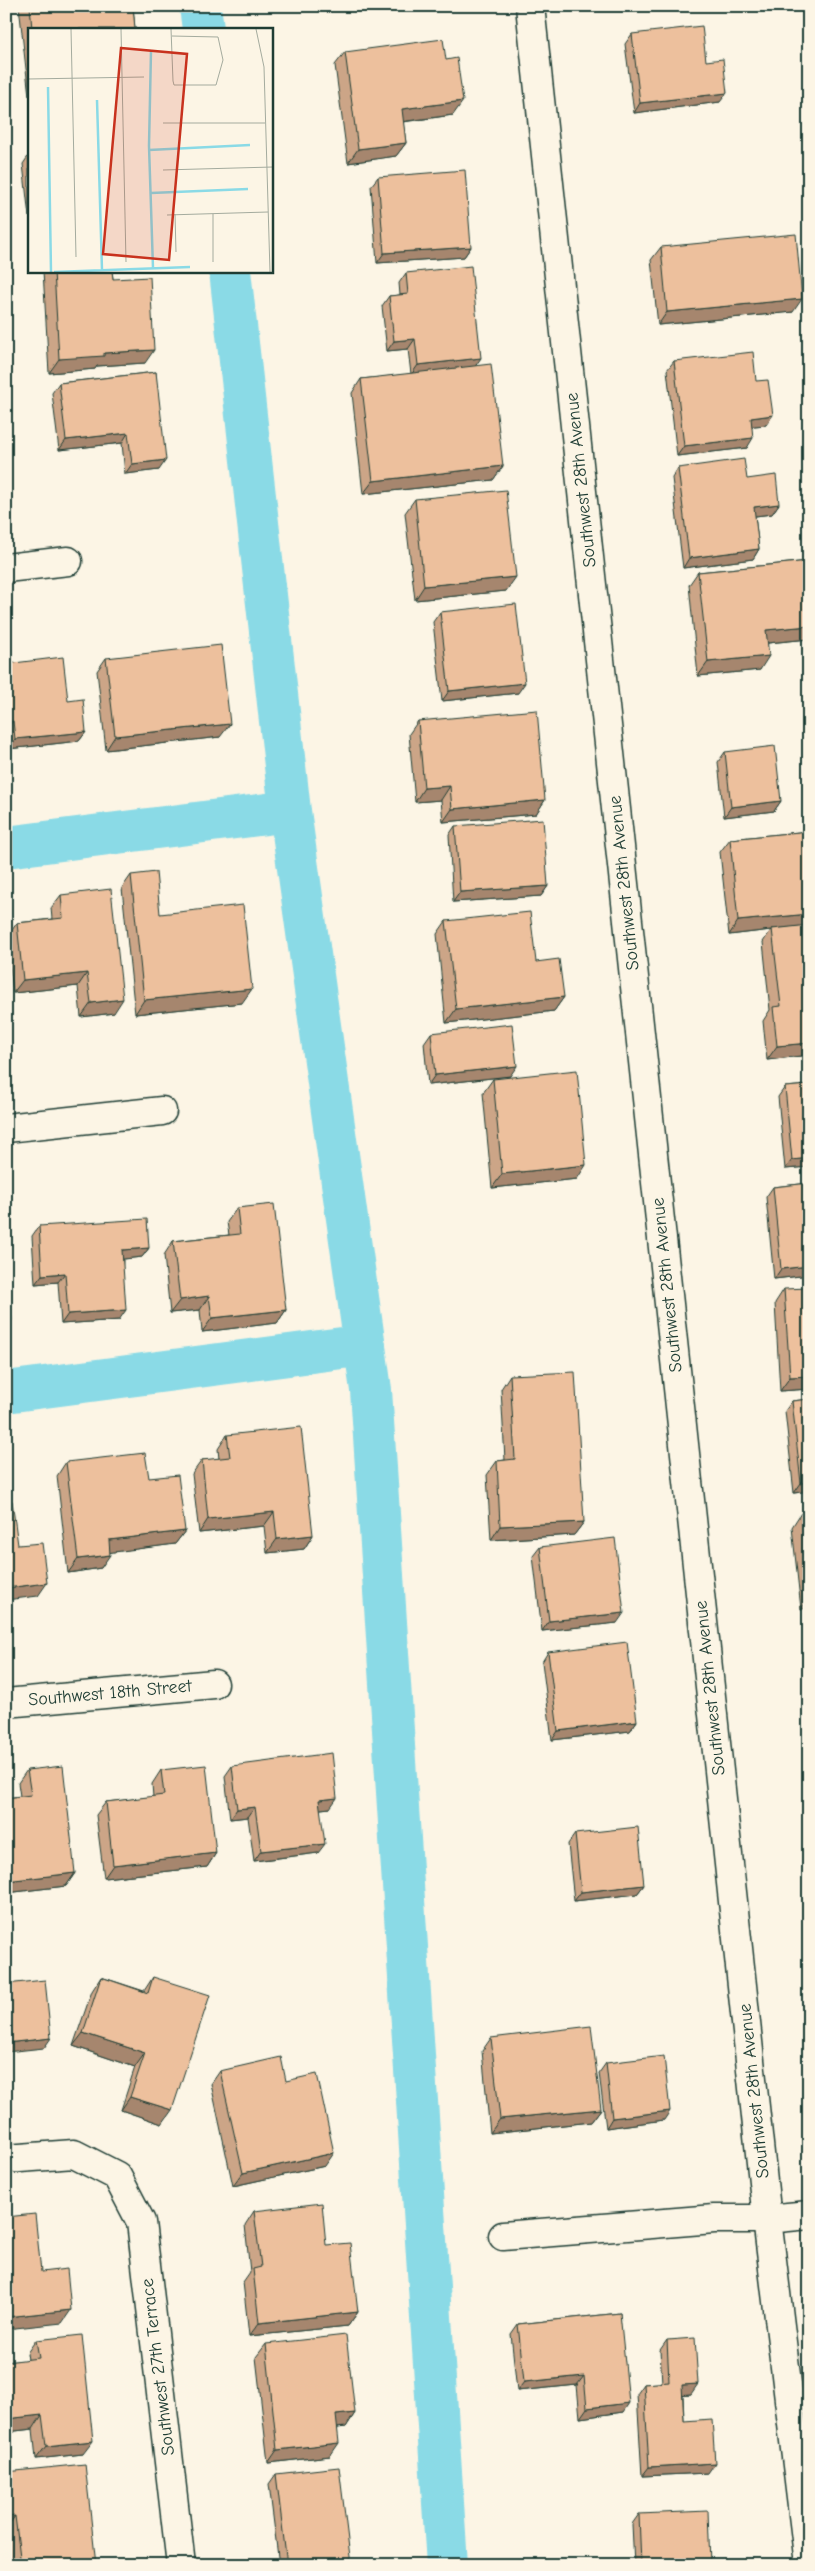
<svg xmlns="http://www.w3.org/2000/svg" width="815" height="2571" font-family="'Comic Neue',sans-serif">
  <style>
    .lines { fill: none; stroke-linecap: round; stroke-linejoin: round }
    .canal { stroke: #8adae6; stroke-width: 42 }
    .minor-casing { stroke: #1f3d34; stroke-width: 31 }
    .minor { stroke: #fcf5e5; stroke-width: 28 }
    .wall { fill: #cca587; stroke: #1f3d34 }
    .shaded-wall { fill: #a6866e; stroke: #1f3d34 }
    .building { fill: #edc09d; stroke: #1f3d34 }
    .labels { text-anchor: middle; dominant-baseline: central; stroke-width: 4; stroke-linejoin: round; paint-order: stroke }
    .street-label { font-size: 18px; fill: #1f3d34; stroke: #fcf5e5 }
    .inset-river { fill: none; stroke: #8adae6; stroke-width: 2.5 }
    .inset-road { fill: none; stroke: #a4ab9e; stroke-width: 1 }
    .view { fill: #c8321e; fill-opacity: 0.15; stroke: #c8321e; stroke-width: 2.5 }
    .inset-edge { fill: none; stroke: #1f3d34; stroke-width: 2.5 }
  </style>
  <rect width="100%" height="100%" fill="#fcf5e5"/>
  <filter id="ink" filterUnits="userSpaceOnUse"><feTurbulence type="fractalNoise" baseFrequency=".02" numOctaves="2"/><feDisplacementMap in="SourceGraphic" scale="10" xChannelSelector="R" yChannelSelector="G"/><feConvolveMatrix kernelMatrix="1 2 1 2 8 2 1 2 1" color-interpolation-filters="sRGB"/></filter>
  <g filter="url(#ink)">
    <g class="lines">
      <path class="canal" d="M200 6 203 29
        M230 271 290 811 371 1390 447 2565
        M6 847 290 811
        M6 1392 365 1345"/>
      <g class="minor-casing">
        <path id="minor" d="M530 6 767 2219 809 2564
          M6 568 68 561
          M6 1128 162 1111
          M6 1703 214 1684
          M6 2159 74 2154 117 2176 141 2222 181 2565
          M503 2236 714 2219H767L809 2215"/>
      </g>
      <use href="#minor" class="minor"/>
    </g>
    <path class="wall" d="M19 6H133L135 29H29V96Z
      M632 34 720 102 634 113 625 44Z
      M345 52 453 115 403 122 406 143 396 156 348 163 335 65Z
      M29 155V217L23 164Z
      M378 177 471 247 464 257 377 263 371 186Z
      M661 247 793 312 658 325 651 260Z
      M43 271H112L113 279 145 363 97 366 95 369 49 373Z
      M406 273 475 366 503 466 493 480 363 494 352 393 361 379 411 374 408 349 387 351 382 306 389 296 400 295 399 283Z
      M674 361 756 381 766 425 752 426 747 448 677 456 667 370Z
      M156 372 159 470 125 474 122 443 59 450 52 393 59 383Z
      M678 468 747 479 779 504 772 514 755 516 759 549 753 559 683 568 672 478Z
      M415 499 506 591 415 600 405 513Z
      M809 561V639L768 643 760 670 698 676 689 585 698 572Z
      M440 612 518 693 442 701 433 622Z
      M106 658 220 737 106 750 97 671Z
      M6 664 68 701 86 732 79 741 8 749 6 731Z
      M418 721 545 800 536 814 443 822 441 800 415 802 409 734Z
      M725 752 781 801 774 811 724 817 718 762Z
      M455 826 548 886 541 896 453 902 449 835Z
      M809 831V1055L767 1060 763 1021 770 1010 763 942 771 930 729 935 720 852 730 839Z
      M131 875 160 914 242 1003 135 1014 122 888Z
      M61 895 114 1013 81 1017 78 986 13 993 7 937 17 923 52 919 51 908Z
      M446 921 536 962 564 997 554 1011 446 1023 437 934Z
      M431 1033 510 1076 428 1085 424 1043Z
      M493 1079 577 1179 492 1188 483 1093Z
      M809 1085V1167L785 1169 778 1097 785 1087Z
      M809 1183V1275L774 1279 766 1197 773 1187Z
      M237 1208 286 1310 277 1323 202 1332 200 1310 170 1313 164 1255 173 1241 229 1235 227 1222Z
      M39 1226 149 1248 142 1257 123 1259 119 1320 61 1324 58 1282 35 1284 32 1236Z
      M784 1289 809 1389 780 1391 775 1303Z
      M510 1375 584 1522 574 1535 491 1540 487 1475 497 1461 505 1460 501 1389Z
      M809 1399V1491L794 1493 785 1411 792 1401Z
      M227 1435 313 1535 304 1549 267 1553 264 1526 199 1533 192 1474 202 1460 219 1459 218 1449Z
      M66 1462 149 1478 185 1531 175 1544 110 1552 101 1568 68 1573 57 1476Z
      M809 1512V1608L801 1609 792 1527 801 1513Z
      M540 1547 617 1623 542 1631 533 1556Z
      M548 1652 637 1721 630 1731 552 1740 542 1662Z
      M232 1766 330 1808 320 1809 318 1853 254 1861 248 1817 230 1819 225 1776Z
      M27 1770 75 1873 66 1886 6 1893V1798L20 1796 18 1783Z
      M161 1770 216 1853 207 1867 104 1878 96 1815 106 1802 153 1797 152 1784Z
      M575 1834 644 1885 637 1894 574 1901 568 1844Z
      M101 1977 144 1991 153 1977 162 2124 121 2110 135 2067 73 2046 92 1991Z
      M491 2038 601 2109 591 2122 490 2133 482 2051Z
      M606 2063 664 2120 606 2128 599 2073Z
      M220 2071 286 2081 325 2166 233 2186 211 2084Z
      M254 2211 326 2245 358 2312 348 2326 249 2336 243 2282 250 2272 245 2225Z
      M620 2313 623 2412 580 2418 577 2385 517 2391 511 2334 518 2324Z
      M36 2340 83 2454 36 2459 33 2429 6 2432V2362L28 2360 27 2353Z
      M667 2340 691 2394H683L684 2421 708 2473 642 2476 637 2394 644 2384 662 2383 660 2350Z
      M266 2344 355 2413 346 2427 338 2428 330 2456 268 2463 256 2357Z
      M6 2472 96 2565H10L6 2534Z
      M276 2474 351 2565H279L269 2484Z
      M639 2514 710 2565H634L632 2524Z"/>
    <path class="shaded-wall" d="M727 93 720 102 634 113 640 103Z
      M463 101 453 115 392 123 402 109Z
      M406 143 396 156 348 163 358 149Z
      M471 247 464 257 377 263 384 253Z
      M802 299 793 312 658 325 667 312Z
      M415 339 408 349 387 351 394 341Z
      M154 350 145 363 97 366 95 369 49 373 59 359 104 353Z
      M481 358 474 368 411 375 418 365Z
      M773 415 766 425 744 427 751 418Z
      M128 433 122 443 59 450 66 440Z
      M753 438 747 448 677 456 684 446Z
      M166 460 159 470 125 474 132 464Z
      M503 466 493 480 363 494 373 481Z
      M779 504 772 514 747 517 754 507Z
      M759 549 753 559 683 568 689 558Z
      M516 577 506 591 415 600 424 586Z
      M809 626V639L757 644 766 630Z
      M769 656 760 670 698 676 708 662Z
      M525 683 518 693 442 701 449 691Z
      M13 721 6 731V722Z
      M230 724 220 737 106 750 115 736Z
      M86 732 79 741 8 749 15 739Z
      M450 786 441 800 415 802 424 788Z
      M545 800 536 814 443 822 452 809Z
      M781 801 774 811 724 817 731 807Z
      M548 886 541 896 453 902 460 892Z
      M809 914V926L772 929 771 930 729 935 738 921Z
      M87 973 78 986 13 993 23 980Z
      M252 989 242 1003 135 1014 144 1000Z
      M564 997 554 1011 446 1023 456 1009Z
      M123 999 114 1013 81 1017 91 1003Z
      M809 1043V1055L767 1060 777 1046Z
      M517 1066 510 1076 428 1085 435 1075Z
      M809 1158V1167L785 1169 792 1160Z
      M586 1165 577 1179 492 1188 502 1174Z
      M149 1248 142 1257 115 1260 122 1250Z
      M809 1266V1275L774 1279 781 1269Z
      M65 1273 58 1282 35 1284 42 1275Z
      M209 1296 200 1310 170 1313 180 1300Z
      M126 1310 119 1320 61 1324 68 1314Z
      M286 1310 277 1323 202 1332 212 1318Z
      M12 1320 6 1329V1321Z
      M809 1376V1389L780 1391 790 1377Z
      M809 1482V1491L794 1493 801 1483Z
      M274 1512 264 1526 199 1533 208 1519Z
      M584 1522 574 1535 491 1540 500 1526Z
      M185 1531 175 1544 99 1554 109 1540Z
      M313 1535 304 1549 267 1553 277 1539Z
      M110 1555 101 1568 68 1573 78 1559Z
      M47 1583 38 1596 6 1600V1588Z
      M809 1598V1608L801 1609Z
      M624 1613 617 1623 542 1631 549 1621Z
      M637 1721 630 1731 552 1740 558 1731Z
      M337 1798 330 1808 312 1810 319 1800Z
      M255 1807 248 1817 230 1819 237 1809Z
      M325 1844 318 1853 254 1861 261 1851Z
      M216 1853 207 1867 104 1878 113 1865Z
      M75 1873 66 1886 6 1893V1881Z
      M644 1885 637 1894 574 1901 581 1892Z
      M83 2033 145 2053 135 2067 73 2046Z
      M51 2038 44 2048 6 2052V2043Z
      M130 2097 172 2110 162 2124 121 2110Z
      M601 2109 591 2122 490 2133 500 2119Z
      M670 2111 664 2120 606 2128 612 2118Z
      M334 2153 325 2166 233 2186 243 2173Z
      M71 2310 62 2323 6 2329V2317Z
      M358 2312 348 2326 249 2336 259 2323Z
      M584 2376 577 2385 517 2391 524 2382Z
      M698 2384 691 2394 675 2395 682 2385Z
      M629 2403 623 2412 580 2418 587 2408Z
      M355 2413 346 2427 327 2429 336 2415Z
      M42 2415 33 2429 6 2432V2419Z
      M93 2441 83 2454 36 2459 46 2446Z
      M339 2443 330 2456 268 2463 277 2450Z
      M715 2463 708 2473 642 2476 649 2467Z
      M15 2516 6 2529V2517Z"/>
    <path class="building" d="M30 6H133L135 29H32Z
      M702 26 706 61 723 59 727 93 640 103 632 34Z
      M443 39 446 60 457 58 463 101 402 109 406 143 358 149 345 52Z
      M465 170 471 247 384 253 378 177Z
      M796 234 802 299 667 312 661 247Z
      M471 266 481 358 418 365 415 339 394 341 389 296 408 294 406 273Z
      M54 271H112L113 279 150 277 154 350 104 353V356L59 359Z
      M753 352 756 381 768 380 773 415 751 418 753 438 684 446 674 361Z
      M491 364 503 466 373 481 361 379Z
      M156 372 166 460 132 464 128 433 66 440 59 383Z
      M744 459 747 479 776 475 779 504 754 507 759 549 689 558 678 468Z
      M506 490 516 577 424 586 415 499Z
      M809 561V626L766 630 769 656 708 662 698 572Z
      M516 604 525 683 449 691 440 612Z
      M221 645 230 724 115 736 106 658Z
      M63 657 68 701 83 699 86 732 15 739 13 721 6 722V664Z
      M537 710 545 800 452 809 450 786 424 788 418 721Z
      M775 746 781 801 731 807 725 752Z
      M543 819 548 886 460 892 455 826Z
      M809 831V914L738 921 730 839Z
      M156 872 160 914 243 905 252 989 144 1000 131 875Z
      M111 889 123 999 91 1003 87 973 23 980 17 923 63 918 61 895Z
      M530 912 536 962 559 959 564 997 456 1009 446 921Z
      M809 925V1043L777 1046 773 1007 781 1006 772 929Z
      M512 1024 517 1066 435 1075 431 1033Z
      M577 1070 586 1165 502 1174 493 1079Z
      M809 1085V1158L792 1160 785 1087Z
      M809 1183V1266L781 1269 773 1187Z
      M274 1204 286 1310 212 1318 209 1296 180 1300 173 1241 240 1234 237 1208Z
      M147 1219 149 1248 122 1250 126 1310 68 1314 65 1273 42 1275 39 1226Z
      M6 1269 12 1320 6 1321Z
      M809 1288V1376L790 1377 784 1289Z
      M575 1372 584 1522 500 1526 497 1461 515 1459 510 1375Z
      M809 1399V1482L801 1483 792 1401Z
      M301 1427 313 1535 277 1539 274 1512 208 1519 202 1460 230 1457 227 1435Z
      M145 1453 149 1478 178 1475 185 1531 109 1540 110 1555 78 1559 66 1462Z
      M6 1501H12L18 1545 42 1543 47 1583 6 1588Z
      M809 1512V1580L801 1513Z
      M615 1538 624 1613 549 1621 540 1547Z
      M627 1642 637 1721 558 1731 548 1652Z
      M332 1753 337 1798 319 1800 325 1844 261 1851 255 1807 237 1809 232 1766Z
      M206 1765 216 1853 113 1865 106 1802 164 1795 161 1770Z
      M63 1766 75 1873 6 1881V1798L31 1795 27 1770Z
      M638 1827 644 1885 581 1892 575 1834Z
      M101 1977 148 1993 153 1977 210 1995 172 2110 130 2097 145 2053 83 2033Z
      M45 1980 51 2038 6 2043V1984Z
      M591 2026 601 2109 500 2119 491 2038Z
      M664 2056 670 2111 612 2118 606 2063Z
      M281 2057 286 2081 317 2074 334 2153 243 2173 220 2071Z
      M322 2203 326 2245 350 2243 358 2312 259 2323 253 2269 261 2267 254 2211Z
      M35 2214 41 2272 67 2269 71 2310 6 2317V2217Z
      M620 2313 629 2403 587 2408 584 2376 524 2382 518 2324Z
      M82 2335 93 2441 46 2446 42 2415 6 2419V2362L39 2358 36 2340Z
      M346 2335 355 2413 336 2415 339 2443 277 2450 266 2344Z
      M695 2338 698 2384 682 2385 684 2421 712 2419 715 2463 649 2467 644 2384 669 2382 667 2340Z
      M85 2464 96 2565H21L15 2516 6 2517V2472Z
      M339 2467 351 2565H287L276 2474Z
      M708 2511 710 2565H641L639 2514Z"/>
  </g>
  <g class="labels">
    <g class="street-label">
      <text transform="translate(581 480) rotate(-96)">Southwest 28th Avenue</text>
      <text transform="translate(624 883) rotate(-96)">Southwest 28th Avenue</text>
      <text transform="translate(667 1285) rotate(-96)">Southwest 28th Avenue</text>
      <text transform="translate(710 1688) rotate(-96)">Southwest 28th Avenue</text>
      <text transform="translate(110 1693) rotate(-5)">Southwest 18th Street</text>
      <text transform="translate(754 2091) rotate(-96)">Southwest 28th Avenue</text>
      <text transform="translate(158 2367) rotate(-97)">Southwest 27th Terrace</text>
    </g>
  </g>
  <g transform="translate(28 28)">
    <rect width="245" height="245" fill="#fcf5e5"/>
    <path class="inset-river" d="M123 23 121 118 125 240M20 59 23 244M69 72 74 242M121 122 222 117M123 165 220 161M26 244 162 239"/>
    <path class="inset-road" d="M43 1 48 229M93 1 98 234M143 1 145 53 146 57H188L195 32 190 9 144 8M228 1 236 39 242 244M0 51 116 49M135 95H237M135 142 245 139M147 186 148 224M185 186V234M139 187 240 184"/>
    <path class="view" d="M93 20 159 26 141 232 75 226Z"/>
    <rect width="245" height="245" class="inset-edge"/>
  </g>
  <rect width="815" height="2571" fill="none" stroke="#fcf5e5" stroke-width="25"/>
  <rect x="12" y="12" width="790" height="2546" fill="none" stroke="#1f3d34" stroke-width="2" filter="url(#ink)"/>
</svg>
